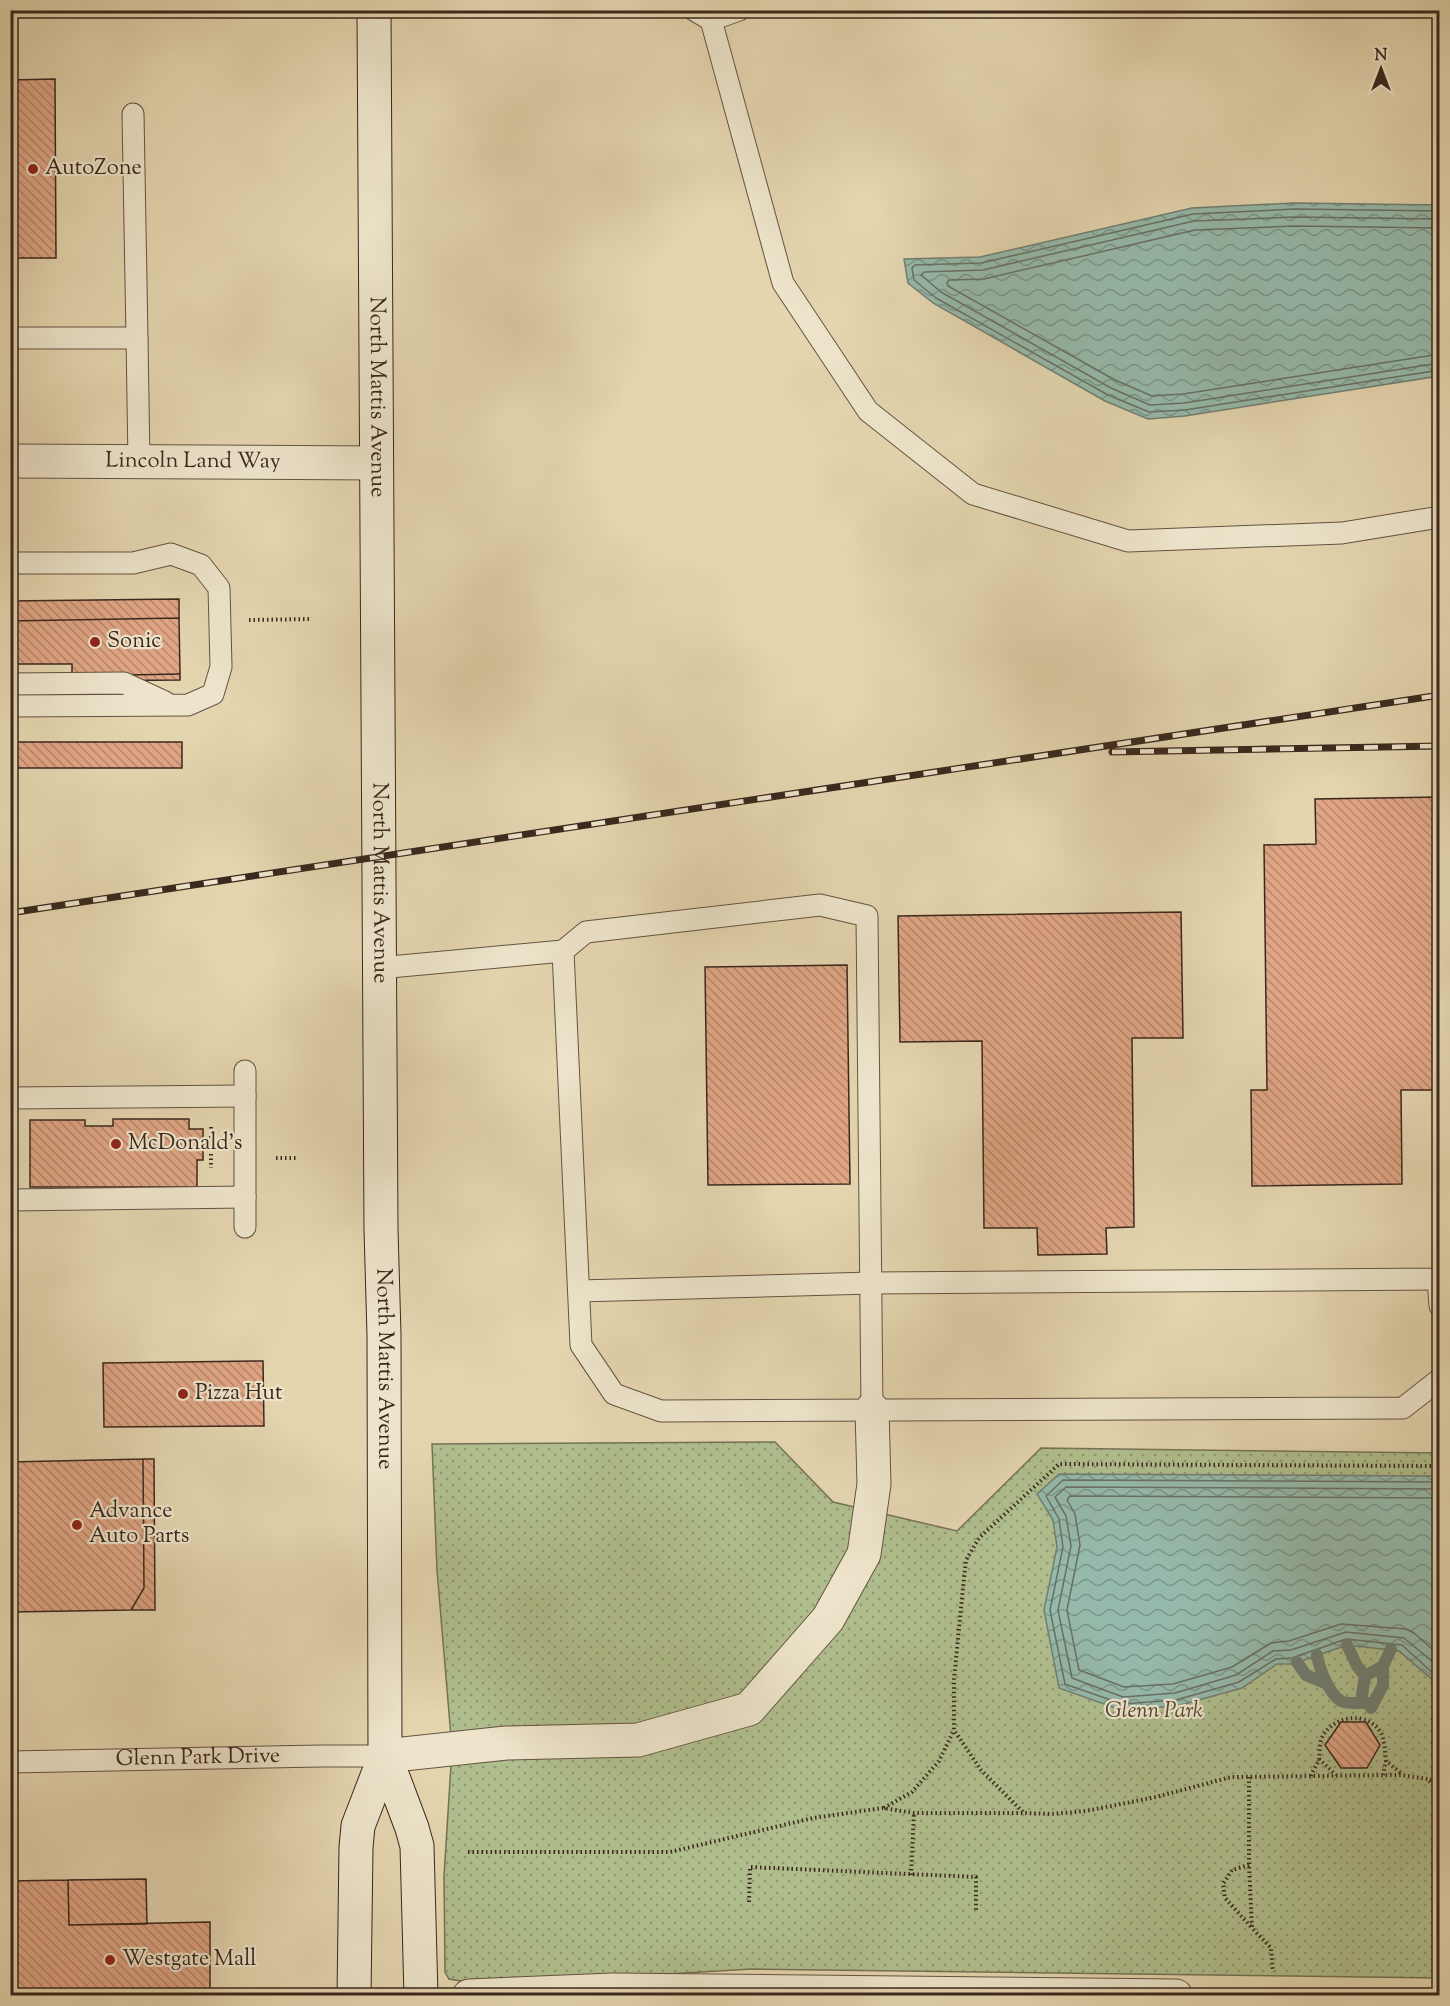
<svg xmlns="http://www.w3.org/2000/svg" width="1450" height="2006" font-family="'Sorts Mill Goudy',serif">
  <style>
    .park { fill: url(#park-dots); stroke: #757355; stroke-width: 1.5 }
    .water { fill: url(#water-waves); stroke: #717f72; stroke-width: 1.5 }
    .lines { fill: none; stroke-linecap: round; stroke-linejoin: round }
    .shore { stroke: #687064; stroke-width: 1.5 }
    .stream { stroke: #717f72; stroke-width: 12 }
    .building { fill: url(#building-back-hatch); stroke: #3a281d; stroke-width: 1.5 }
    .service-casing { stroke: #645342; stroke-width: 23 }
    .minor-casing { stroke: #645342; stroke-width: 35 }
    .secondary-casing { stroke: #3a281d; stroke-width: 35 }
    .path { stroke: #3a281d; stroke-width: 4; stroke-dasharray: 1.5 3; stroke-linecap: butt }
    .service { stroke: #ede4cb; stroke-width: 21 }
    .minor { stroke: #ede4cb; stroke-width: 33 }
    .secondary { stroke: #ede4cb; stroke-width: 33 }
    .rail-casing { stroke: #3a281d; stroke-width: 7 }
    .rail { stroke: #ede4cb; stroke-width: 4.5; stroke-dasharray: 14; stroke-linecap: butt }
    .poi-dot { fill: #8f2418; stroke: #ede4cb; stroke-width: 2 }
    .labels { text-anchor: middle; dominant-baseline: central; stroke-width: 4.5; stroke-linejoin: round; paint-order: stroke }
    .poi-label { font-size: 22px; fill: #3a281d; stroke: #ede4cb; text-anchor: start }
    .street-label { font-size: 22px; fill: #3a281d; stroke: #ede4cb }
    .park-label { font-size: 22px; font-style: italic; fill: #524633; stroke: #ede4cb }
  </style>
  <defs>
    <pattern id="park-dots" width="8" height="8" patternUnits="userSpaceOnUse" patternTransform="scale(1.5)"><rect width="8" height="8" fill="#b0be8d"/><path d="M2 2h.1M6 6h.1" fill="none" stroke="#909a73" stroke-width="1.8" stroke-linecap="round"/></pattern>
    <pattern id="water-waves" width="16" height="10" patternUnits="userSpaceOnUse" patternTransform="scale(1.5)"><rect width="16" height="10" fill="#95b9aa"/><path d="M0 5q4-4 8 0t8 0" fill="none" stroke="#7b968a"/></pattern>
    <pattern id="building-back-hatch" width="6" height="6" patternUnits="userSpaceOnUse" patternTransform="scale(1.5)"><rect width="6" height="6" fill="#e0a585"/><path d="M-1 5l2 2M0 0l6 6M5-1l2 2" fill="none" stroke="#b7866c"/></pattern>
  </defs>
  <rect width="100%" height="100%" fill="#e4d5af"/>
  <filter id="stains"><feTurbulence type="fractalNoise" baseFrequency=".00333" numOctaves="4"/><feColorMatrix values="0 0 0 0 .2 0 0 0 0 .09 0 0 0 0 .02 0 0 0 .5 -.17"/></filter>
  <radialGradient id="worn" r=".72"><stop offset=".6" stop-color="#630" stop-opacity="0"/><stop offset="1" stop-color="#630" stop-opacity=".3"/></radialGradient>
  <path class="park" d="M775 1442 833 1502 957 1531 1041 1448 1439 1453V1978L752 1969 485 1985 449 1979 445 1972 444 1876 452 1749 437 1570 432 1444Z"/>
  <path class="water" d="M1294 203 1439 205V376L1185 416 1148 419 1105 401 933 303 908 283 904 259 980 257 1192 208Z
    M1059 1474 1439 1476V1682L1433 1680 1399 1651 1347 1645 1293 1664H1277L1242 1688 1177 1706 1121 1710 1059 1688 1044 1610 1057 1547 1053 1520 1037 1494Z"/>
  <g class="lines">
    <path class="shore" d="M1440 211 1295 209 1193 214 981 263 915 265 912 268 914 280 936 298 1108 395 1149 412 1185 410 1440 370
      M1440 219 1295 217 1194 221 983 270 924 272 921 275 941 292 1111 388 1150 405 1184 403 1440 363
      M1440 228 1295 226 1195 230 984 279 949 280 947 283 948 286 1115 380 1152 396 1183 394 1440 354
      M1440 1482 1063 1480 1046 1496 1059 1519 1063 1547 1050 1610 1065 1684 1122 1704 1176 1700 1239 1682 1276 1659 1292 1658 1346 1639 1402 1645 1435 1675 1440 1676
      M1440 1489 1066 1487 1055 1497 1066 1516 1071 1546 1058 1610 1072 1678 1123 1697 1175 1693 1236 1675 1273 1651 1291 1650 1346 1632 1404 1638 1440 1668
      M1440 1498 1070 1496 1067 1500 1075 1514 1080 1545 1067 1610 1079 1670 1124 1687 1173 1684 1232 1667 1271 1643 1289 1641 1341 1624 1406 1629 1414 1633 1440 1656"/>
    <path class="stream" d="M1347 1645 1357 1666 1365 1676
      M1317 1655C1319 1668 1329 1694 1341 1701 1349 1705 1361 1702 1370 1703L1373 1705
      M1297 1662 1306 1675 1327 1684
      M1361 1702 1365 1676 1383 1666 1391 1649
      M1371 1708 1383 1685V1666"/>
  </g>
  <path class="building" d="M55 79 56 258H10V80Z
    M179 599V618L10 621V601Z
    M179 618 180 674 72 676V664H10V621Z
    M180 674V680L72 681V676Z
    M10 742H182V768H10Z
    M1440 797V1090H1401L1402 1184 1252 1186 1251 1090H1267L1264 845 1316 844 1315 799Z
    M1181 912 1183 1038H1132L1134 1227 1106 1228 1107 1254 1038 1255 1037 1228H984L982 1041 900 1042 898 916Z
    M847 965 850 1184 708 1185 705 967Z
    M113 1119H189V1129H203V1160H197V1187H30V1120H85V1126H113Z
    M263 1361 264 1426 104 1427 103 1363Z
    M143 1459 144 1588 131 1610 10 1612V1462Z
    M143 1459H154L155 1610H131L144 1588Z
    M1341 1722H1366L1380 1745 1367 1768H1341L1325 1745Z
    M146 1879 147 1924 69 1925 68 1880Z
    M68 1880 69 1925 210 1922V1996H10V1881Z"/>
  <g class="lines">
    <g class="service-casing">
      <g id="service">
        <path d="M694 10 711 20 783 283 868 411 973 494 1128 541 1342 533 1440 517"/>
        <path d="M711 20 739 10"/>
        <path d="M10 338H137L133 114"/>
        <path d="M137 338 139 462"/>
        <path d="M10 563H133L171 554 201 565 219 588 221 667 213 694 188 705 10 706"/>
        <path d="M10 684 124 683 165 702"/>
        <path d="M379 968 563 951"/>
        <path d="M10 1098 245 1096"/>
        <path d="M10 1200 245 1197"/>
        <path d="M245 1227V1071"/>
        <path d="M1438 1279 1440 1306"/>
        <path d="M579 1291 872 1283 1438 1279 1440 1276"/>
        <path d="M872 1409 867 916 820 905 586 932 563 951 581 1345 614 1394 661 1411 1403 1408 1440 1379"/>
        <path id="s1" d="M10 1762 321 1756H385"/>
      </g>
    </g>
    <g class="minor-casing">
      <g id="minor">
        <path id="s2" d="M10 461 376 463"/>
        <path d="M385 1756 506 1743 638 1740 749 1709 828 1619 864 1554 874 1484 872 1409"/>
        <path d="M469 1996 613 1990 1176 1996"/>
      </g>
    </g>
    <g class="secondary-casing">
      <g id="secondary">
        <path id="s3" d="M374 10 381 1229 384 1335 385 1756 412 1828 417 1846 421 1996"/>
        <path d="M354 1996 356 1847 358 1826 385 1756"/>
      </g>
    </g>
    <path class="path" d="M249 620 311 619
      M211 1127V1168
      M276 1158H296
      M1440 1466 1059 1464 979 1538 966 1560 963 1588 954 1679V1730L981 1770 1024 1813 1052 1814 1086 1811 1156 1797 1231 1777 1402 1775 1440 1781
      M1319 1759 1336 1775
      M1383 1775 1386 1761
      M1311 1776C1313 1770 1317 1765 1319 1759 1320 1753 1319 1746 1321 1740 1330 1716 1367 1709 1381 1733 1385 1741 1385 1753 1386 1761L1402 1774
      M1249 1777V1865L1252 1928 1271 1948 1273 1972
      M1429 1781 1440 1790
      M884 1808 912 1792 939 1761 954 1730
      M468 1852H670L813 1818 883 1808 914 1813H1024
      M1249 1865 1232 1870 1223 1884 1225 1898 1252 1928
      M911 1875 914 1813
      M749 1902 750 1867 976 1877V1911"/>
    <use href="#service" class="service"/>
    <use href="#minor" class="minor"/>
    <use href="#secondary" class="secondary"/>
    <g class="rail-casing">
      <path id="rail" d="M1112 752 1440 746
        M10 913 1440 695"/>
    </g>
    <use href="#rail" class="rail"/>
  </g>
  <g class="poi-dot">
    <circle cx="33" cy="169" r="6"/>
    <circle cx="95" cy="642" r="6"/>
    <circle cx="116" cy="1144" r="6"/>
    <circle cx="183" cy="1394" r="6"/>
    <circle cx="77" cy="1525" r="6"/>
    <circle cx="110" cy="1960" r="6"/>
  </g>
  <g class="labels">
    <g class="poi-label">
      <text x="45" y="169">AutoZone</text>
      <text x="107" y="642">Sonic</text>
      <text x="128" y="1144">McDonald's</text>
      <text x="195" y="1394">Pizza Hut</text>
      <text x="89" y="1512">Advance<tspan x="89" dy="25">Auto Parts</tspan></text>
      <text x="122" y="1960">Westgate Mall</text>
    </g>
    <g class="street-label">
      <text stroke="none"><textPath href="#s3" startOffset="387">North Mattis Avenue</textPath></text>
      <text stroke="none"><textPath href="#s2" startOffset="183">Lincoln Land Way</textPath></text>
      <text stroke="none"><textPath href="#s3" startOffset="873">North Mattis Avenue</textPath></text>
      <text stroke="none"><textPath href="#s3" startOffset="1359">North Mattis Avenue</textPath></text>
      <text stroke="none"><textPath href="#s1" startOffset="188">Glenn Park Drive</textPath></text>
    </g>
    <g class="park-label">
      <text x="1154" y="1712">Glenn Park</text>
    </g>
  </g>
  <rect width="1450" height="2006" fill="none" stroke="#e4d5af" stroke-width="36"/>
  <rect x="12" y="12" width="1426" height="1982" fill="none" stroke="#3a281d" stroke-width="3"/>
  <rect x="18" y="18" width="1414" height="1970" fill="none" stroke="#3a281d" stroke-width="1.5"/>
  <g transform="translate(1381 69)" stroke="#ede4cb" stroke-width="4.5" paint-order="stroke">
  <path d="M0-4.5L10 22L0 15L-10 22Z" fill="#3a281d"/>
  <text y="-9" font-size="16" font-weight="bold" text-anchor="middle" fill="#3a281d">N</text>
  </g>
  <rect width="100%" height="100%" filter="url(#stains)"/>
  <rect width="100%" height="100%" fill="url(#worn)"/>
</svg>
